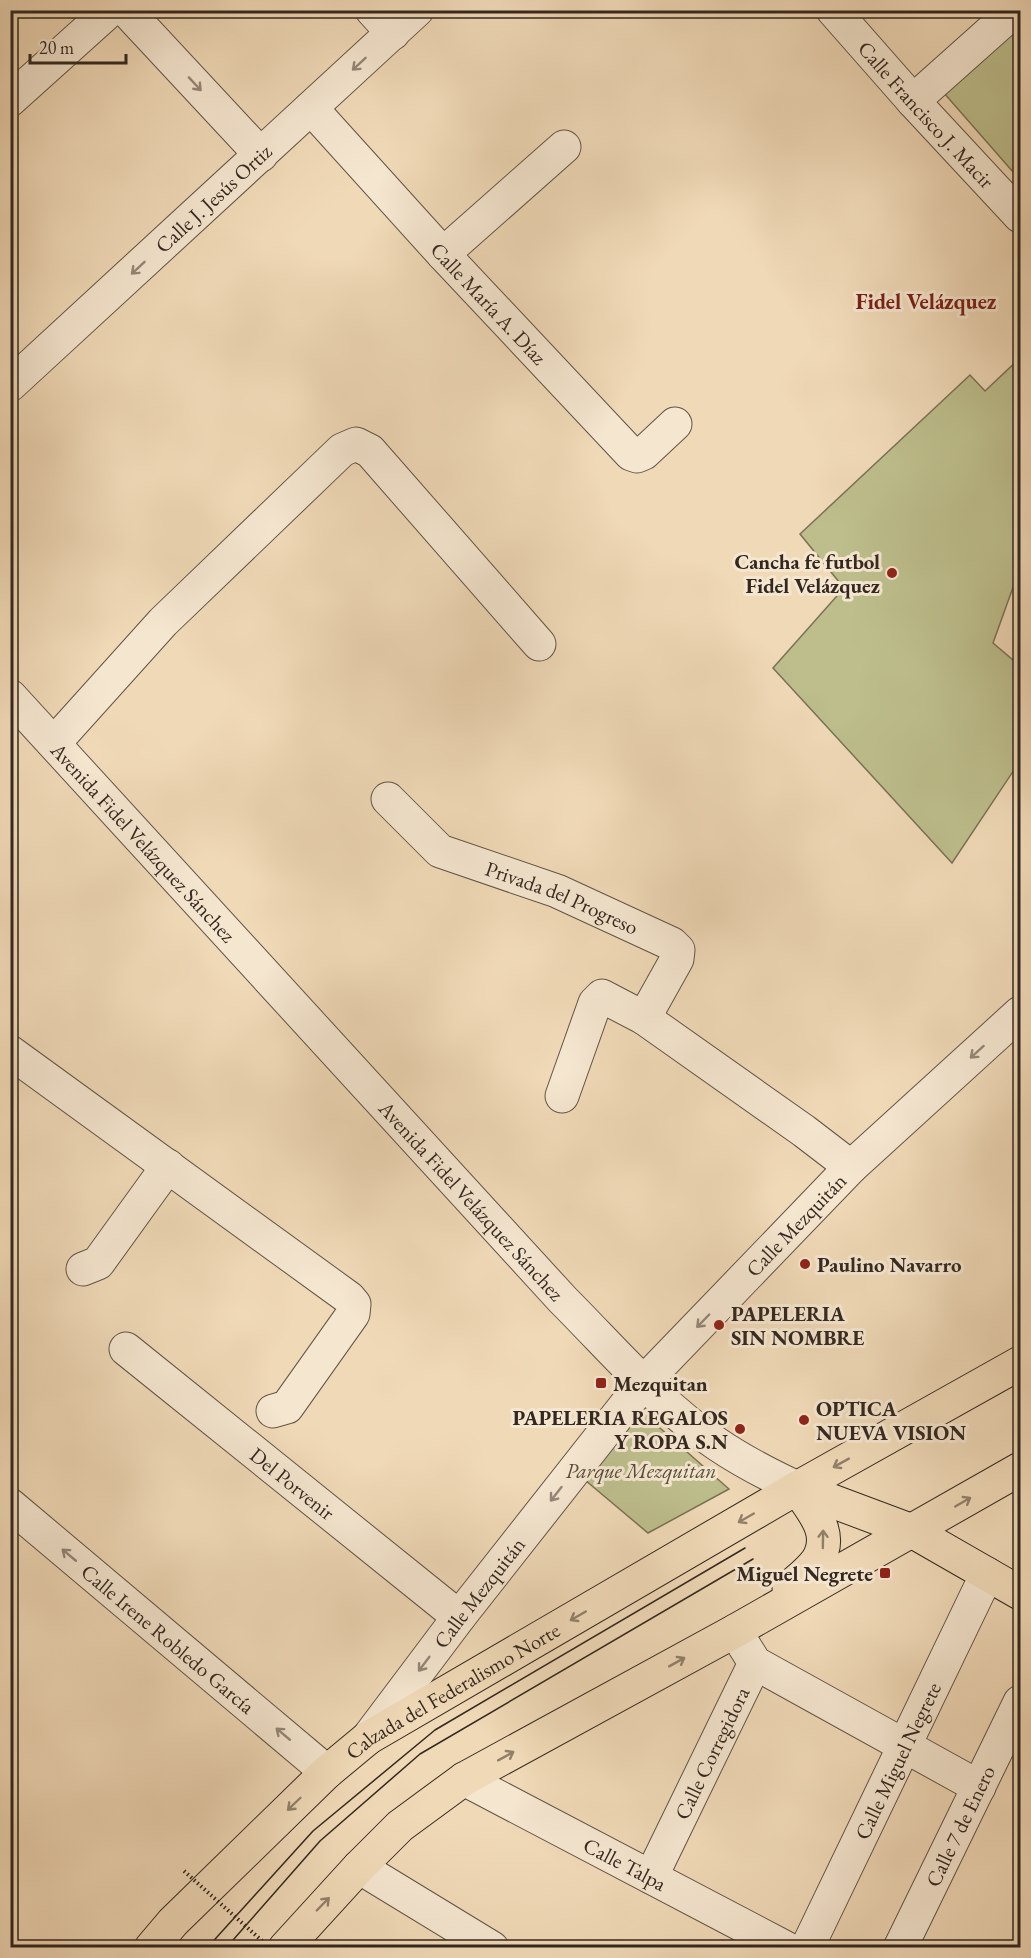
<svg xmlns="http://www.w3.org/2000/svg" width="1031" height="1958" font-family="'EB Garamond',serif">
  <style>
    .green { fill: #bdbe8c; stroke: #787356; stroke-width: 1.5 }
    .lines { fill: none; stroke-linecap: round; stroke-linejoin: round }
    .minor-casing { stroke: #625446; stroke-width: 35 }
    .major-casing { stroke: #332820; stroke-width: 35 }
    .minor { stroke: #f5e6d0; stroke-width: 33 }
    .major { stroke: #f0d9b7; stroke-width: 33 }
    .tram { stroke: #332820; stroke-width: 1.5 }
    .path-bridge { stroke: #332820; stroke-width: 4; stroke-dasharray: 1.5 3; stroke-linecap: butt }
    .oneway { stroke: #948778 }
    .oneway2 { stroke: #92806c }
    .poi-dot { fill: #8f2418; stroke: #f5e6d0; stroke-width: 2 }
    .labels { text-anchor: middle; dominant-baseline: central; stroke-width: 6; stroke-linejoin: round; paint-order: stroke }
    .street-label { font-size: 21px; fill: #332820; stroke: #f5e6d0 }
    .poi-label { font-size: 21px; font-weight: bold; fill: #332820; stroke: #f5e6d0; text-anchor: start }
    .park-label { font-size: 21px; font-style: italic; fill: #564e3b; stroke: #f5e6d0 }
    .neighbourhood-label { font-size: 22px; font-weight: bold; fill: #7a1f14; stroke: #f5e6d0 }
  </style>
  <rect width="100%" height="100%" fill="#f0d9b7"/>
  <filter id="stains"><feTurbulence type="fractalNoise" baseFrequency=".00333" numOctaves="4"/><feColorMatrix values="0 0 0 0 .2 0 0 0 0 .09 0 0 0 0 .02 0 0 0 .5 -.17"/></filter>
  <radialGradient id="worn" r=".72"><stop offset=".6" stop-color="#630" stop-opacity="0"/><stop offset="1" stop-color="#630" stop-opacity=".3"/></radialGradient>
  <path class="green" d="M1020 11V180L929 76Z
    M1020 358V568L993 643 1020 666V761L952 863 773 668 844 588 800 534 970 375 985 391Z
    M635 1406 729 1489 648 1533 579 1475Z"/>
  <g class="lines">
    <g class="minor-casing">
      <g id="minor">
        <path d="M126 10 261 155"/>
        <path d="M372 10 393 33"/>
        <path id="s1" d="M833 10 913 101 1020 216"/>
        <path d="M10 100 110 10"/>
        <path d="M913 101 1015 10"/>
        <path id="s2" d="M311 108 443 254 631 454 637 456 644 453 675 424"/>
        <path d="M443 254 564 147"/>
        <path id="s3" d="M10 385 417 10"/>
        <path id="s4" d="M10 696 563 1300C612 1349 659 1405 717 1444 742 1461 769 1475 797 1488"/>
        <path d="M55 742 163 622 342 450 356 444 370 451 539 644"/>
        <path id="s5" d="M388 799 440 851 557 891 672 944 678 950 677 959 644 1018"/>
        <path d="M10 1052 349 1298 354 1304 353 1314 287 1407 273 1411"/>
        <path d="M562 1096 595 1003 602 996 644 1018 804 1131 851 1167"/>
        <path d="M83 1269 98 1263 168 1166"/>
        <path id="s6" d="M126 1349 459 1617"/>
        <path id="s7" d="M10 1505 327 1772"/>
        <path d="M735 1631 755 1663 979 1787"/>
        <path id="s8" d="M368 1738 459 1617 644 1382 851 1167 1020 1013"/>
        <path id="s9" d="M464 1779 786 1948"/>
        <path d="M359 1867 492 1948"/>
        <path id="s10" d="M651 1877 755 1663"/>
        <path id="s11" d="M807 1948 987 1574"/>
        <path id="s12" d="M900 1948 1020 1702"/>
      </g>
    </g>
    <g class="major-casing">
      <g id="major">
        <path d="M797 1488 912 1531 1020 1593"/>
        <path d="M789 1588C798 1580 810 1571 817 1561 835 1534 812 1510 797 1488"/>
        <path id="s13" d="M151 1948 173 1922 327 1772 368 1738 797 1488 1020 1363"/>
        <path d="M285 1948 359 1867 400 1826 464 1779 735 1631 1020 1469"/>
      </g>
    </g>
    <use href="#minor" class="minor"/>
    <use href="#major" class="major"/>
    <path class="tram" d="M207 1948 313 1831 435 1730 745 1548
      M226 1948 320 1841 420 1754 753 1559"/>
    <path class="path-bridge" d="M184 1871 270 1948"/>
  </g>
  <defs><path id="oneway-shaft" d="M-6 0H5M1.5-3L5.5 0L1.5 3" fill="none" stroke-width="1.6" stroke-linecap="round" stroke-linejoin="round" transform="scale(1.5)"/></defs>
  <g class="oneway">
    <use href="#oneway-shaft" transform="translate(359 64) rotate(137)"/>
    <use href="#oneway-shaft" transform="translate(195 84) rotate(47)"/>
    <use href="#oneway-shaft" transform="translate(138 268) rotate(137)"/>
    <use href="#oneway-shaft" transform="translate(977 1052) rotate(138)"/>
    <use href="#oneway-shaft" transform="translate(703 1321) rotate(134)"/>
    <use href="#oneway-shaft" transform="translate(556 1494) rotate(128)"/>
    <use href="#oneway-shaft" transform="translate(69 1555) rotate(-140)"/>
    <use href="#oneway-shaft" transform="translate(424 1664) rotate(127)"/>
    <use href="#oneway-shaft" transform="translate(283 1734) rotate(-140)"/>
  </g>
  <g class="oneway2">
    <use href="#oneway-shaft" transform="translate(841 1463) rotate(151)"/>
    <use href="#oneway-shaft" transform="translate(963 1502) rotate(-30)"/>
    <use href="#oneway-shaft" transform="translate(746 1518) rotate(150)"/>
    <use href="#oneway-shaft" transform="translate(823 1539) rotate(-89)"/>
    <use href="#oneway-shaft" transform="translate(578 1616) rotate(150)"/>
    <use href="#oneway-shaft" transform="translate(677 1662) rotate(-29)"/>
    <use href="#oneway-shaft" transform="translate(506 1756) rotate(-29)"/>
    <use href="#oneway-shaft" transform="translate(294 1804) rotate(136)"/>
    <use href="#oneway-shaft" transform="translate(323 1904) rotate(-46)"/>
  </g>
  <g class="poi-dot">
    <circle cx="892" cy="573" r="6"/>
    <circle cx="805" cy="1264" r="6"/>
    <circle cx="719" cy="1325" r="6"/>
    <rect x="595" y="1377" width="12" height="12" rx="3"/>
    <circle cx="804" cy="1420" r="6"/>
    <circle cx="740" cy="1429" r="6"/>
    <rect x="879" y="1567" width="12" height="12" rx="3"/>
  </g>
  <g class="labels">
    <g class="street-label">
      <text stroke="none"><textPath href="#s1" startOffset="140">Calle Francisco J. Macir</textPath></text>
      <text stroke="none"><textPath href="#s3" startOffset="276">Calle J. Jesús Ortiz</textPath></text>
      <text stroke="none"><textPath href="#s2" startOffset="264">Calle María A. Díaz</textPath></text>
      <text stroke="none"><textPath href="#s4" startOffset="198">Avenida Fidel Velázquez Sánchez</textPath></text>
      <text stroke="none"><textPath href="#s5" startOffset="204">Privada del Progreso</textPath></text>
      <text stroke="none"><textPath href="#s4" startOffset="684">Avenida Fidel Velázquez Sánchez</textPath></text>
      <text stroke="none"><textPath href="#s8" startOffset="669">Calle Mezquitán</textPath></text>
      <text stroke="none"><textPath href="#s6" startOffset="214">Del Porvenir</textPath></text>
      <text stroke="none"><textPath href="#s8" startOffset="183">Calle Mezquitán</textPath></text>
      <text stroke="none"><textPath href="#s7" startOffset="207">Calle Irene Robledo García</textPath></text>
      <text stroke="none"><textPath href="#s13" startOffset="399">Calzada del Federalismo Norte</textPath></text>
      <text stroke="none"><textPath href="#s10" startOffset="138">Calle Corregidora</textPath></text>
      <text stroke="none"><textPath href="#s11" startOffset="208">Calle Miguel Negrete</textPath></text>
      <text stroke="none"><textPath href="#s12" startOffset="136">Calle 7 de Enero</textPath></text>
      <text stroke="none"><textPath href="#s9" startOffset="182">Calle Talpa</textPath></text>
    </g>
    <g class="poi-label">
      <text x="880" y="561" text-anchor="end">Cancha fe futbol<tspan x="880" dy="24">Fidel Velázquez</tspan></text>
      <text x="817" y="1264">Paulino Navarro</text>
      <text x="731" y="1313">PAPELERIA<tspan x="731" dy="24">SIN NOMBRE</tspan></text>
      <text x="613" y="1383">Mezquitan</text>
      <text x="816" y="1408">OPTICA<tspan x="816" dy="24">NUEVA VISION</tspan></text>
      <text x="728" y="1417" text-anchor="end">PAPELERIA REGALOS<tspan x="728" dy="24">Y ROPA S.N</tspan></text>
      <text x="873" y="1573" text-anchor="end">Miguel Negrete</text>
    </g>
    <g class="park-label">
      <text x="641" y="1470">Parque Mezquitan</text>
    </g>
    <g class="neighbourhood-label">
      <text x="926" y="301">Fidel Velázquez</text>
    </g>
  </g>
  <rect width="1031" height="1958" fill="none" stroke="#f0d9b7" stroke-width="36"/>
  <rect x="12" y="12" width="1007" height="1934" fill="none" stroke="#332820" stroke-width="3"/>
  <rect x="18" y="18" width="995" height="1922" fill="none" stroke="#332820" stroke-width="1.5"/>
  <path d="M30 54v9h96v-9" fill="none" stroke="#332820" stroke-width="3"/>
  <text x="39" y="54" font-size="18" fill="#332820" stroke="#f5e6d0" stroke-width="4.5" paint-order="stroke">20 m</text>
  <rect width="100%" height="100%" filter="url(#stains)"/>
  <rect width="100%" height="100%" fill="url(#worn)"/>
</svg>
